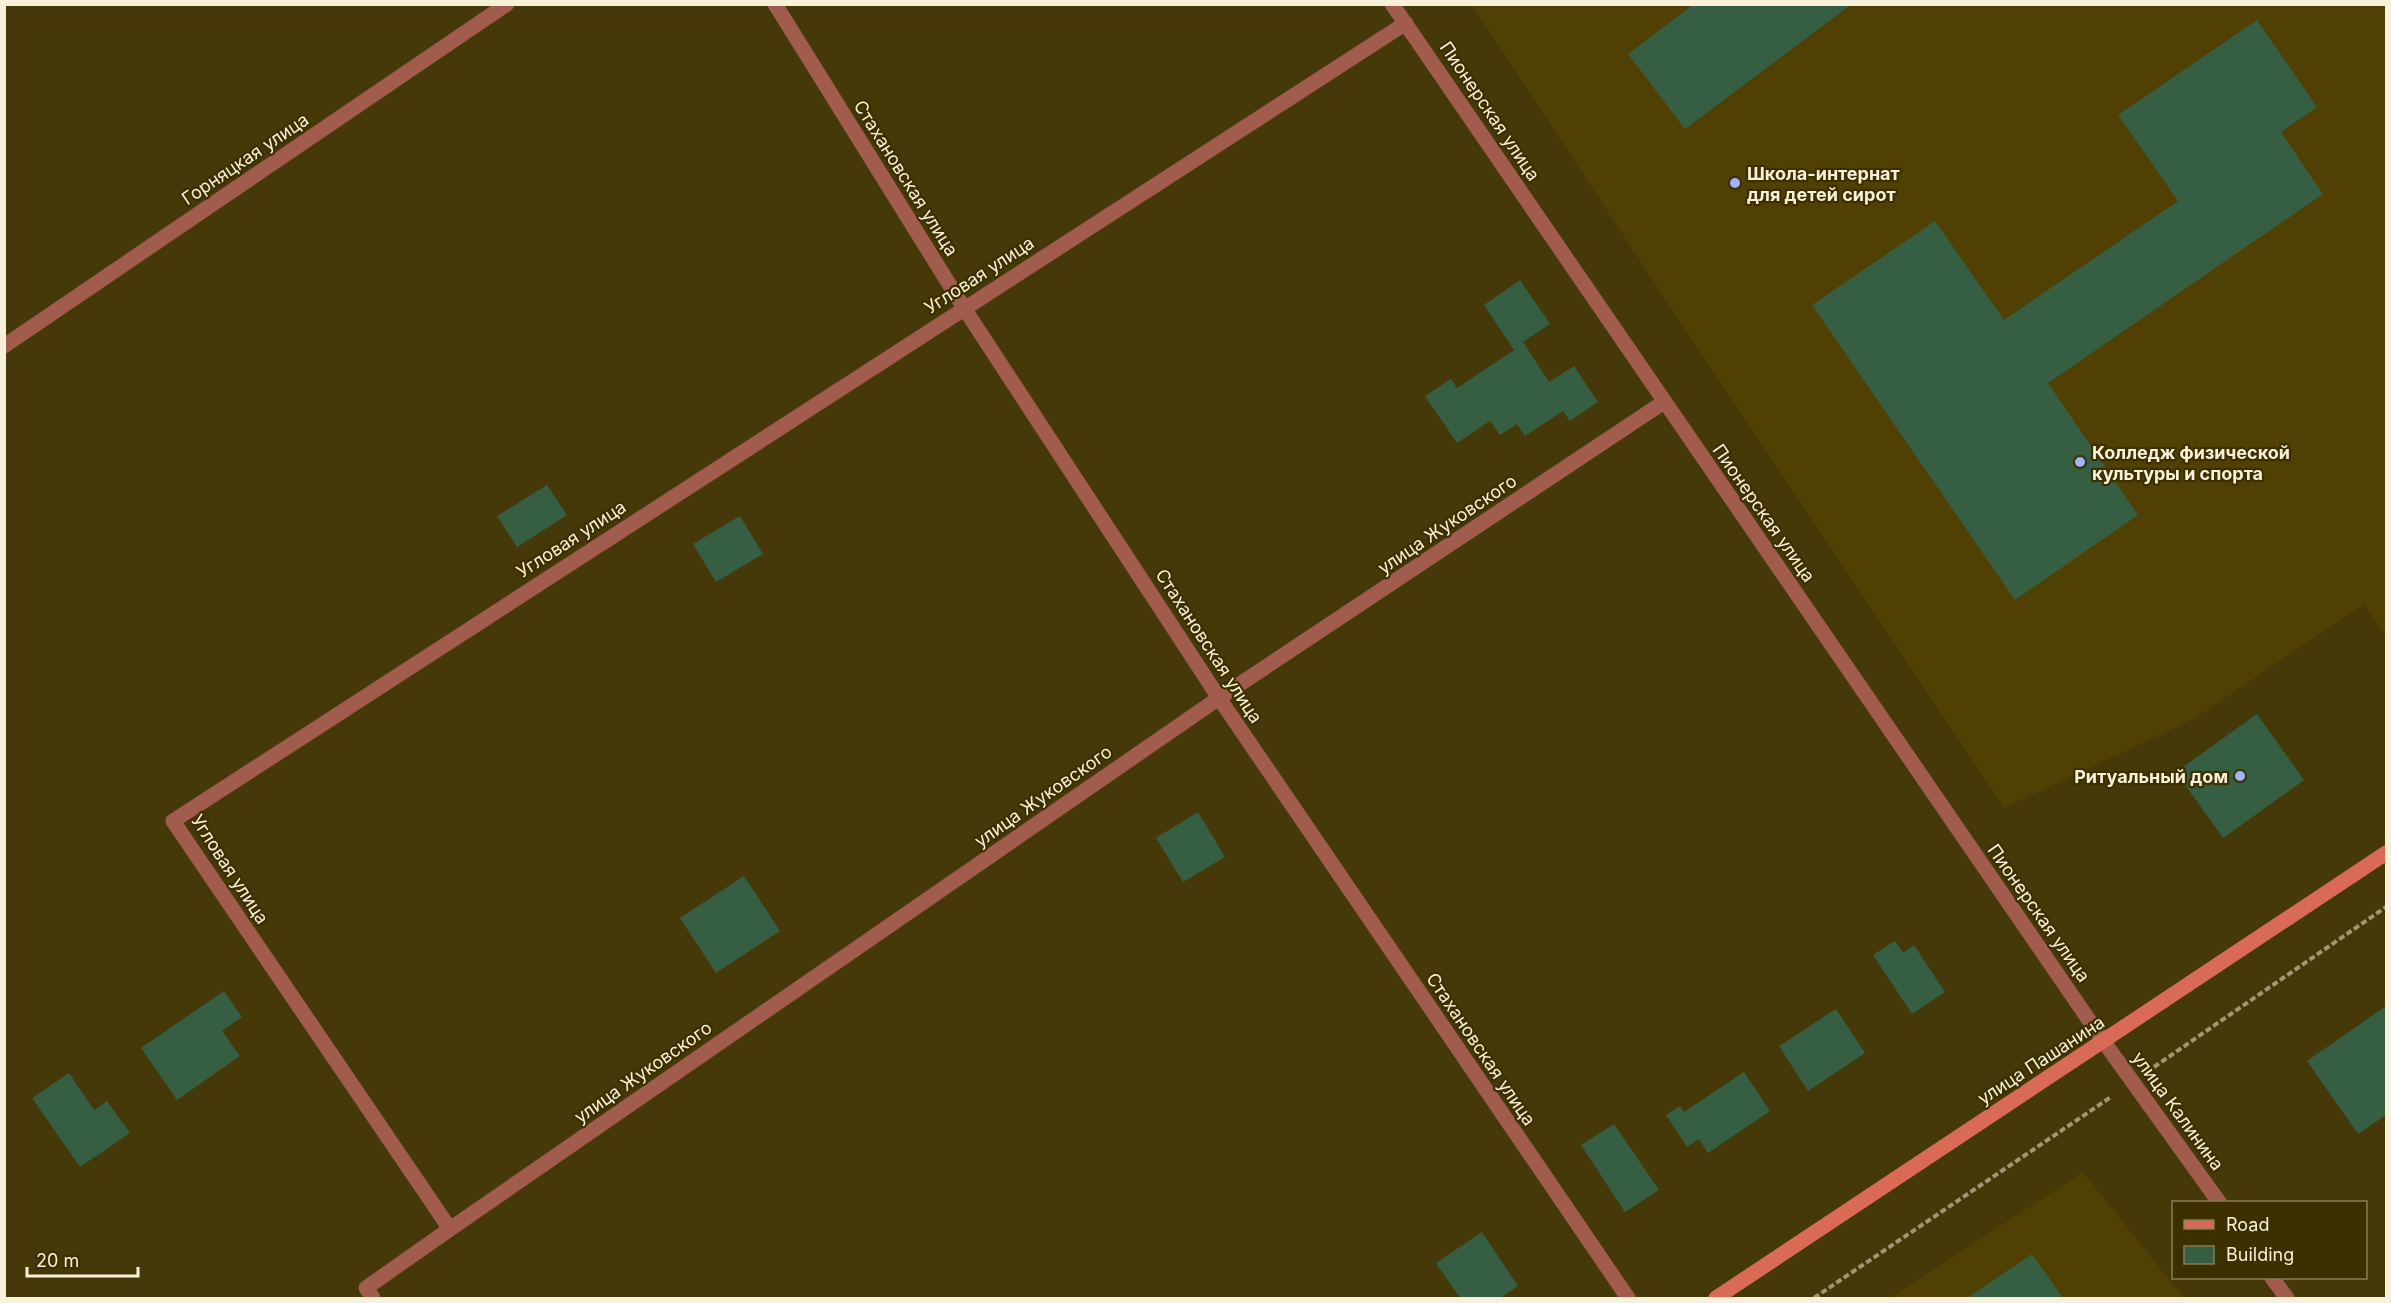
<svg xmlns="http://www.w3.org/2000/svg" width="2391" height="1303" font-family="Inter,sans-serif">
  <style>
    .built { fill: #504003 }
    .building { fill: #365e42 }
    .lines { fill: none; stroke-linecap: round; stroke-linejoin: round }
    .path { stroke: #a09672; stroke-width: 4; stroke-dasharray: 6 3; stroke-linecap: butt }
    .street { stroke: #a25c4e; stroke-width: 15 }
    .secondary { stroke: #d96b56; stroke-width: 15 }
    .poi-dot { fill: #a0b3fd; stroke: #3c2f00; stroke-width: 2 }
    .labels { text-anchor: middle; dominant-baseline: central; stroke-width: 4.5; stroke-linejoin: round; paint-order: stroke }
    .street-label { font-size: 18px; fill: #f8f0d8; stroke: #3c2f00 }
    .poi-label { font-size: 18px; font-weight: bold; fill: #f8f0d8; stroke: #3c2f00; text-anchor: start }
  </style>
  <rect width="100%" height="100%" fill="#463909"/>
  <path class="built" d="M1472 5H2386V636L2364 604 2194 719 2004 808 1679 320Z
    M2083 1172 2184 1298H1890Z"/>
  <path class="building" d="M1694 4H1852L1685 129 1628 54Z
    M2257 20 2317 107 2281 132 2323 194 2048 383 2138 515 2015 600 1812 305 1935 221 2004 320 2178 201 2118 115Z
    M1520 280 1550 324 1523 342 1549 382 1574 366 1598 402 1570 421 1563 411 1525 436 1517 424 1500 435 1490 421 1457 443 1425 396 1451 379 1457 388 1514 350 1484 305Z
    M547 485 567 515 517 547 497 516Z
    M740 516 763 554 716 582 693 544Z
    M2257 714 2304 780 2223 838 2176 772Z
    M1198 812 1225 857 1183 882 1156 838Z
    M744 876 780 931 716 973 680 918Z
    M1895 941 1903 953 1914 945 1945 992 1912 1014 1873 955Z
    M224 991 242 1017 222 1031 240 1056 177 1100 141 1048Z
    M2386 1006V1115L2358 1134 2307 1061Z
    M1836 1009 1865 1053 1808 1091 1779 1046Z
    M1744 1072 1770 1111 1708 1153 1699 1139 1687 1147 1666 1115 1680 1106 1684 1112Z
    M69 1073 94 1110 107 1101 130 1133 80 1167 32 1098Z
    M1614 1124 1659 1190 1625 1212 1581 1145Z
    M1482 1232 1518 1286 1500 1298H1460L1436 1263Z
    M2032 1254 2063 1298H1967Z"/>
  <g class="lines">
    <path class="path" d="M2154 1067 2386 907
      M1814 1298 2111 1097"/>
    <path class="street" d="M775 4 964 308 1219 698 1628 1298
      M1392 4 2104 1042 2219 1202
      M4 346 507 4
      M450 1229 173 821 1406 23
      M2272 1278 2287 1298
      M373 1298 366 1288 450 1229 1219 698 1664 402"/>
    <path class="secondary" d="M1716 1298 2386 853"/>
  </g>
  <g class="poi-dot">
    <circle cx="1735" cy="183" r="6"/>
    <circle cx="2080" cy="462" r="6"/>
    <circle cx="2240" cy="776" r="6"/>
  </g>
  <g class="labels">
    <g class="street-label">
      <text transform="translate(1490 111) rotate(56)">Пионерская улица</text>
      <text transform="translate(245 159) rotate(-34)">Горняцкая улица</text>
      <text transform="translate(906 178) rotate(58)">Стахановская улица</text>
      <text transform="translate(979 275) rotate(-33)">Угловая улица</text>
      <text transform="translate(1764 513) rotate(55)">Пионерская улица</text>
      <text transform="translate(1447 524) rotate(-34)">улица Жуковского</text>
      <text transform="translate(571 539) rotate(-33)">Угловая улица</text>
      <text transform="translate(1209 646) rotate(57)">Стахановская улица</text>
      <text transform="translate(1043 796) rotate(-35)">улица Жуковского</text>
      <text transform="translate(230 869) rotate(57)">Угловая улица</text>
      <text transform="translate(2039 913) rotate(55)">Пионерская улица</text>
      <text transform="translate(1481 1049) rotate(56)">Стахановская улица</text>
      <text transform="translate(2041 1060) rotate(-33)">улица Пашанина</text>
      <text transform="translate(643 1072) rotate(-35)">улица Жуковского</text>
      <text transform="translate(2178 1111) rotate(54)">улица Калинина</text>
    </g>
    <g class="poi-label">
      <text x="1747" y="173">Школа-интернат<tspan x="1747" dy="21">для детей сирот</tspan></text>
      <text x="2092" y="452">Колледж физической<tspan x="2092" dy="21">культуры и спорта</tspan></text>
      <text x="2228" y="776" text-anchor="end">Ритуальный дом</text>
    </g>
  </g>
  <rect width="2391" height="1303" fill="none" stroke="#f8f0d8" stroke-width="12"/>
  <rect x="2172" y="1201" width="195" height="78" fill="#3c2f00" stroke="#877c56" stroke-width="1.5"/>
  <rect x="2184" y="1220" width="30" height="9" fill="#d96b56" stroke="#877c56" stroke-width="1.5"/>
  <text x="2226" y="1231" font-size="18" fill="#f8f0d8">Road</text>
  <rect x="2184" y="1246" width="30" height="18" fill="#365e42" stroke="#877c56" stroke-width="1.5"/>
  <text x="2226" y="1261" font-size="18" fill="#f8f0d8">Building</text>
  <path d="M27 1267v9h111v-9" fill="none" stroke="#f8f0d8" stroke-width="3"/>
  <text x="36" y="1267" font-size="18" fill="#f8f0d8" stroke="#3c2f00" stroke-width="4.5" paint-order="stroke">20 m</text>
</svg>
